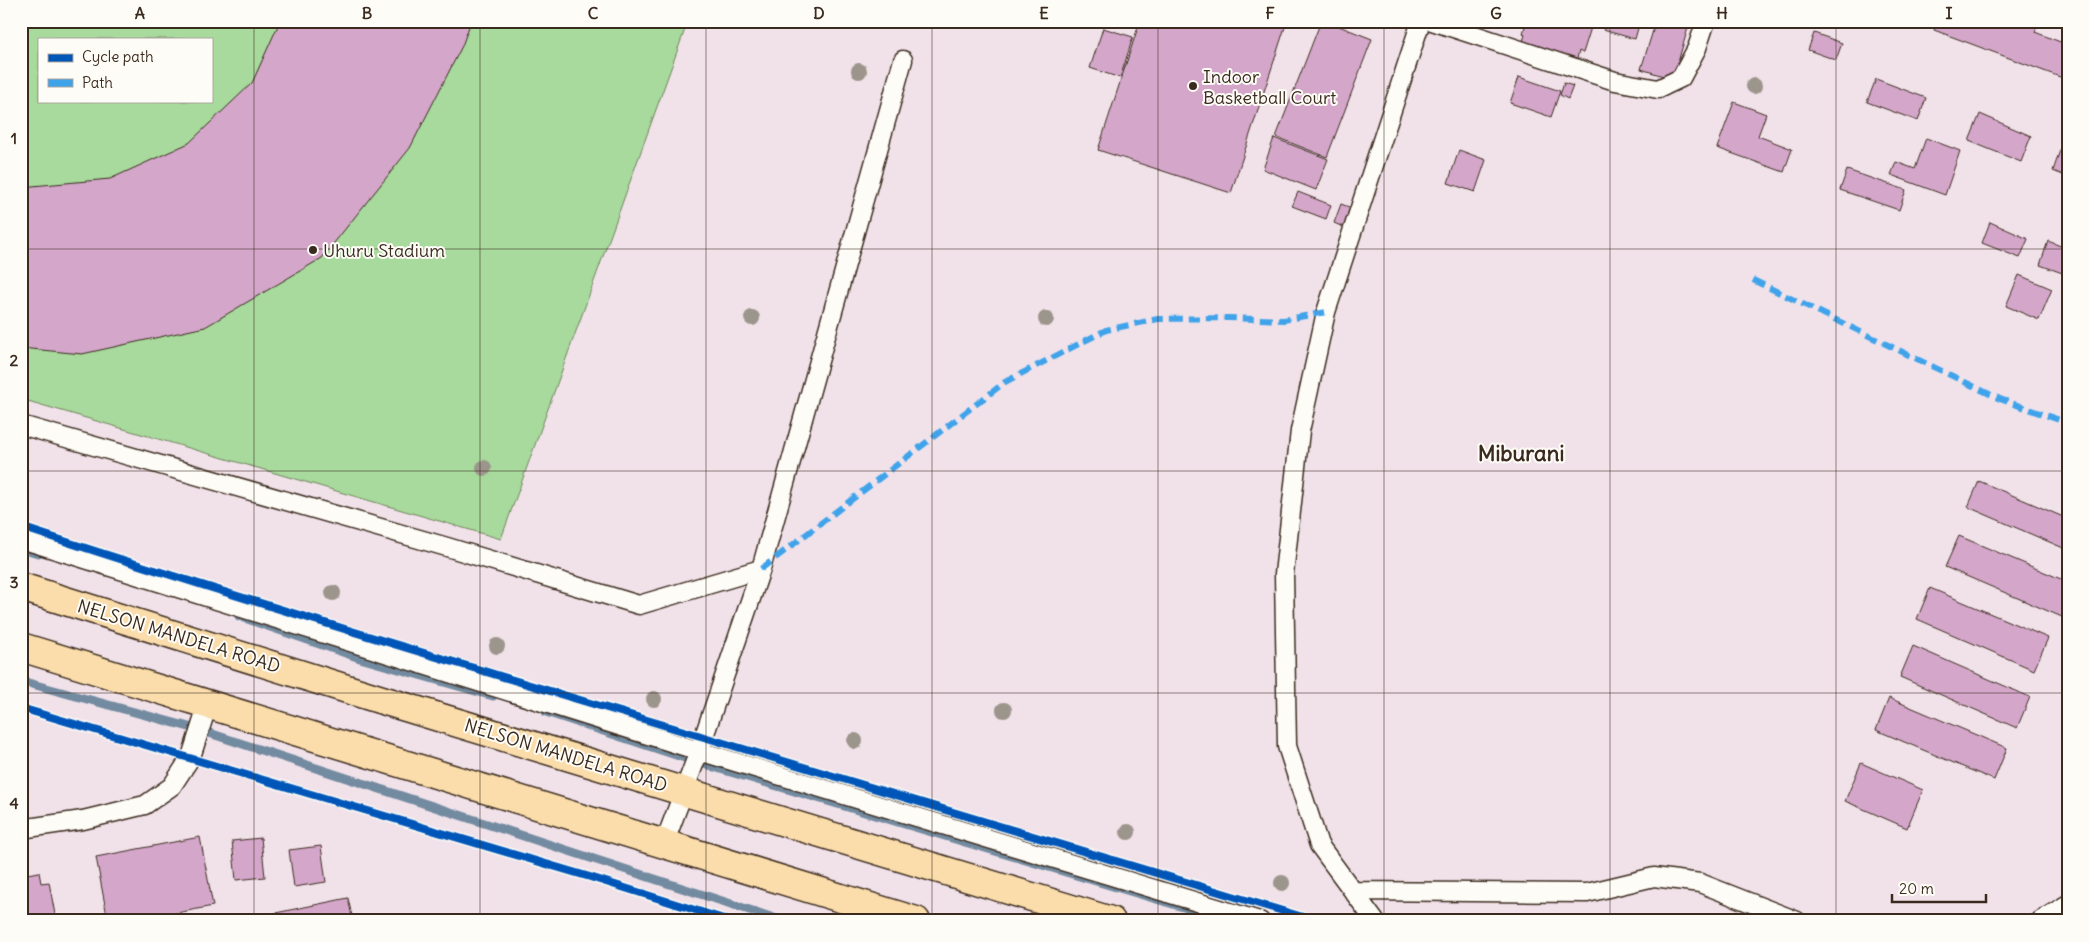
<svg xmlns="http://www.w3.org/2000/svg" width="2089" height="942" font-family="Delius,sans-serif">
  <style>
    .green { fill: #a7da9c; stroke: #71825d; fill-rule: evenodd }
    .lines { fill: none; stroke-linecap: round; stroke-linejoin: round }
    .stream { stroke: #738ba0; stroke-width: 9 }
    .building { fill: #d4a7ca; stroke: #3b2a1e }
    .lane-casing { stroke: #3b2a1e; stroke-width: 21 }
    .primary-casing { stroke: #3b2a1e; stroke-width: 31 }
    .lane { stroke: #fdfcf7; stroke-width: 18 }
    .primary { stroke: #faddab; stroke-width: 28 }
    .quiet { stroke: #3fa3ea; stroke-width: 6; stroke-dasharray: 12 6; stroke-linecap: butt }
    .cycleway-casing { stroke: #fdfcf7; stroke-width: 11 }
    .cycleway { stroke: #0057b8; stroke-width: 8 }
    .tree { fill: #9c958b }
    .grid { fill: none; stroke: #3b2a1e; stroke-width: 1; stroke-opacity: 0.55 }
    .poi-dot { fill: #3b2a1e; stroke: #fdfcf7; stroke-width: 2 }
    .labels { text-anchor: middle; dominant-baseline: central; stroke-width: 4; stroke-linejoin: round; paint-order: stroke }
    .poi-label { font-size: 18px; fill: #3b2a1e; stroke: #fdfcf7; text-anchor: start }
    .street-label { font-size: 18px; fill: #3b2a1e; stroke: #fdfcf7 }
    .district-label { font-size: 22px; font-weight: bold; fill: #3b2a1e; stroke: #fdfcf7 }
    .neatline { fill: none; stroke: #3b2a1e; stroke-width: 2 }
    .grid-label { font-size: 16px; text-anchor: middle; font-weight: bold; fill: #3b2a1e }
  </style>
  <rect width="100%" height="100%" fill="#f1e2ea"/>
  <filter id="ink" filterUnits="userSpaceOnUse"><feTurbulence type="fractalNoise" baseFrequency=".02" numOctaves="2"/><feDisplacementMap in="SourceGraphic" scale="10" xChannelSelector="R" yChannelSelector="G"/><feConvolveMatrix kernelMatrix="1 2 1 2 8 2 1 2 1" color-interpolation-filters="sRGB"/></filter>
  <g filter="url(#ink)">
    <path class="green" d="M21 21H688L501 539 21 399ZM39 39H211V101H39Z"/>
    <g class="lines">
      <path class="stream" d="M21 548 38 553
        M239 616 360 658 493 696
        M21 681 200 730 783 921
        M546 712 694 761 1220 918"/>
    </g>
    <path class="building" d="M280 21H471L462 46 410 148 322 258 205 327 82 354 21 348V187L110 179 189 143 252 83Z
      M1140 21H1287L1231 193 1098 150Z
      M1321 21H1326L1372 39 1327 157 1276 137Z
      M1518 21H1593L1583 53 1579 51 1576 62 1522 44 1525 35 1523 33 1525 27 1518 23Z
      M1606 21H1640L1635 39 1603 30Z
      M1656 21H1690L1673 79 1641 69Z
      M1937 21H2039L2035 32 2068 45V80L1934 30Z
      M1103 28 1133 37 1120 78 1090 68Z
      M1814 33 1842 43 1836 60 1808 50Z
      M1519 77 1560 91 1551 117 1510 103Z
      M1876 79 1926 98 1918 121 1867 102Z
      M1564 83 1573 86 1568 99 1560 95Z
      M1734 102 1766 114 1758 136 1792 149 1784 172 1717 148Z
      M1980 114 2031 136 2021 162 1969 141Z
      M1274 138 1328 159 1316 190 1263 169Z
      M1926 138 1960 151 1945 195 1891 175 1896 162 1915 169Z
      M2061 147 2068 150V177L2053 171Z
      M1459 150 1486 160 1475 192 1448 183Z
      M1847 170 1906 190 1899 210 1840 190Z
      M1298 192 1331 205 1326 219 1292 206Z
      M1341 204 1357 210 1350 230 1334 223Z
      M1990 222 2028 239 2020 258 1982 243Z
      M2048 241 2068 249V275L2040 265Z
      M2019 275 2052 289 2039 320 2006 306Z
      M1979 481 2068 519V550L1968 507Z
      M1959 536 2068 582V605L2062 617 1945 567Z
      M1930 588 2048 638 2034 670 1917 619Z
      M1913 646 2030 697 2017 728 1900 677Z
      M1889 698 2007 748 1994 780 1876 730Z
      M1861 763 1923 790 1907 828 1845 801Z
      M200 837 213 906 135 921H108L96 857Z
      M261 838 265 877 236 880 232 841Z
      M321 846 326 882 294 887 289 850Z
      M39 872 41 883 49 882 56 920 21 921V875Z
      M348 898 353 921H242V920Z"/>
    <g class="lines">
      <g class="lane-casing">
        <path id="lane" d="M1432 21 1615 81 1658 89 1681 78 1697 48 1706 21
          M21 425 447 547 639 605 761 569
          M21 539 699 751 1260 921
          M21 829 83 820 145 805 172 786 191 757 208 704
          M664 844 699 751 761 569 903 60
          M1353 891 1587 893 1654 877 1700 883 1797 921
          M1375 921 1319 845 1287 746 1284 574 1300 431 1326 312 1421 21
          M2040 921 2068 904"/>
      </g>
      <g class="primary-casing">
        <path id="primary" d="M21 587 379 699 1111 921
          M21 647 916 921"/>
      </g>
      <use href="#lane" class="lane"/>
      <use href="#primary" class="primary"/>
      <path class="quiet" d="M1753 280 2000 399 2068 423
        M761 569 1005 382 1106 330 1158 319 1229 318 1284 320 1326 312"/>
      <g class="cycleway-casing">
        <path id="cycleway" d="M21 527C247 601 476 669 704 737 908 798 1112 861 1316 921
          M21 708 590 877 730 921"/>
      </g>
      <use href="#cycleway" class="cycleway"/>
    </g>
    <g class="tree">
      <circle cx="859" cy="71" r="8"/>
      <circle cx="1754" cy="86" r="8"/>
      <circle cx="752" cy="318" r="8"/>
      <circle cx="1046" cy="319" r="8"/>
      <circle cx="484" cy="468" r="8"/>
      <circle cx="333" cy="593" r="8"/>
      <circle cx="497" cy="646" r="8"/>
      <circle cx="654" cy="699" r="8"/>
      <circle cx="1004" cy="710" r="8"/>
      <circle cx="855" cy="741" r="8"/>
      <circle cx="1128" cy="832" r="8"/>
      <circle cx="1282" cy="883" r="8"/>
    </g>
  </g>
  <path class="grid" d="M254 21V921M480 21V921M706 21V921M932 21V921M1158 21V921M1384 21V921M1610 21V921M1836 21V921M21 249H2068M21 471H2068M21 693H2068"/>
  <g class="poi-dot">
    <circle cx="1193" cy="86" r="5"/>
    <circle cx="313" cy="250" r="5"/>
  </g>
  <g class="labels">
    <g class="poi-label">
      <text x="1203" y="76">Indoor<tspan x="1203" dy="21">Basketball Court</tspan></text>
      <text x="323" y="250">Uhuru Stadium</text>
    </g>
    <g class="street-label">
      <text transform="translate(179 636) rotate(17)">NELSON MANDELA ROAD</text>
      <text transform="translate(566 755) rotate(17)">NELSON MANDELA ROAD</text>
    </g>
    <g class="district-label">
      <text x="1521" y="453">Miburani</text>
    </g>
  </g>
  <rect width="2089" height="942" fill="none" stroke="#fdfcf7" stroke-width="55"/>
  <rect x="38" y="38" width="175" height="65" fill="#fdfcf7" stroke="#afa8a0"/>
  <rect x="48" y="54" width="25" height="8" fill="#0057b8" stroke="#afa8a0"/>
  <text x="82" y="62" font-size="15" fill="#3b2a1e">Cycle path</text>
  <rect x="48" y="79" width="25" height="8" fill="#3fa3ea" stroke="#afa8a0"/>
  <text x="82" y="88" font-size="15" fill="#3b2a1e">Path</text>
  <path d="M1892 894v8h94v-8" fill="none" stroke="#3b2a1e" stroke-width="2.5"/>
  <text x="1899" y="894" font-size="15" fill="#3b2a1e" stroke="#fdfcf7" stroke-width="4" paint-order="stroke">20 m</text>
  <rect x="28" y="28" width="2034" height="886" class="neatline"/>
  <g class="grid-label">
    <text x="140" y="19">A</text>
    <text x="367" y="19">B</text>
    <text x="593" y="19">C</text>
    <text x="819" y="19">D</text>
    <text x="1044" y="19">E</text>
    <text x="1270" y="19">F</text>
    <text x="1496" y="19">G</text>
    <text x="1722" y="19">H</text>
    <text x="1949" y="19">I</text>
    <text x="14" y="144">1</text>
    <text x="14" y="366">2</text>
    <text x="14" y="588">3</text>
    <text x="14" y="809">4</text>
  </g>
</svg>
